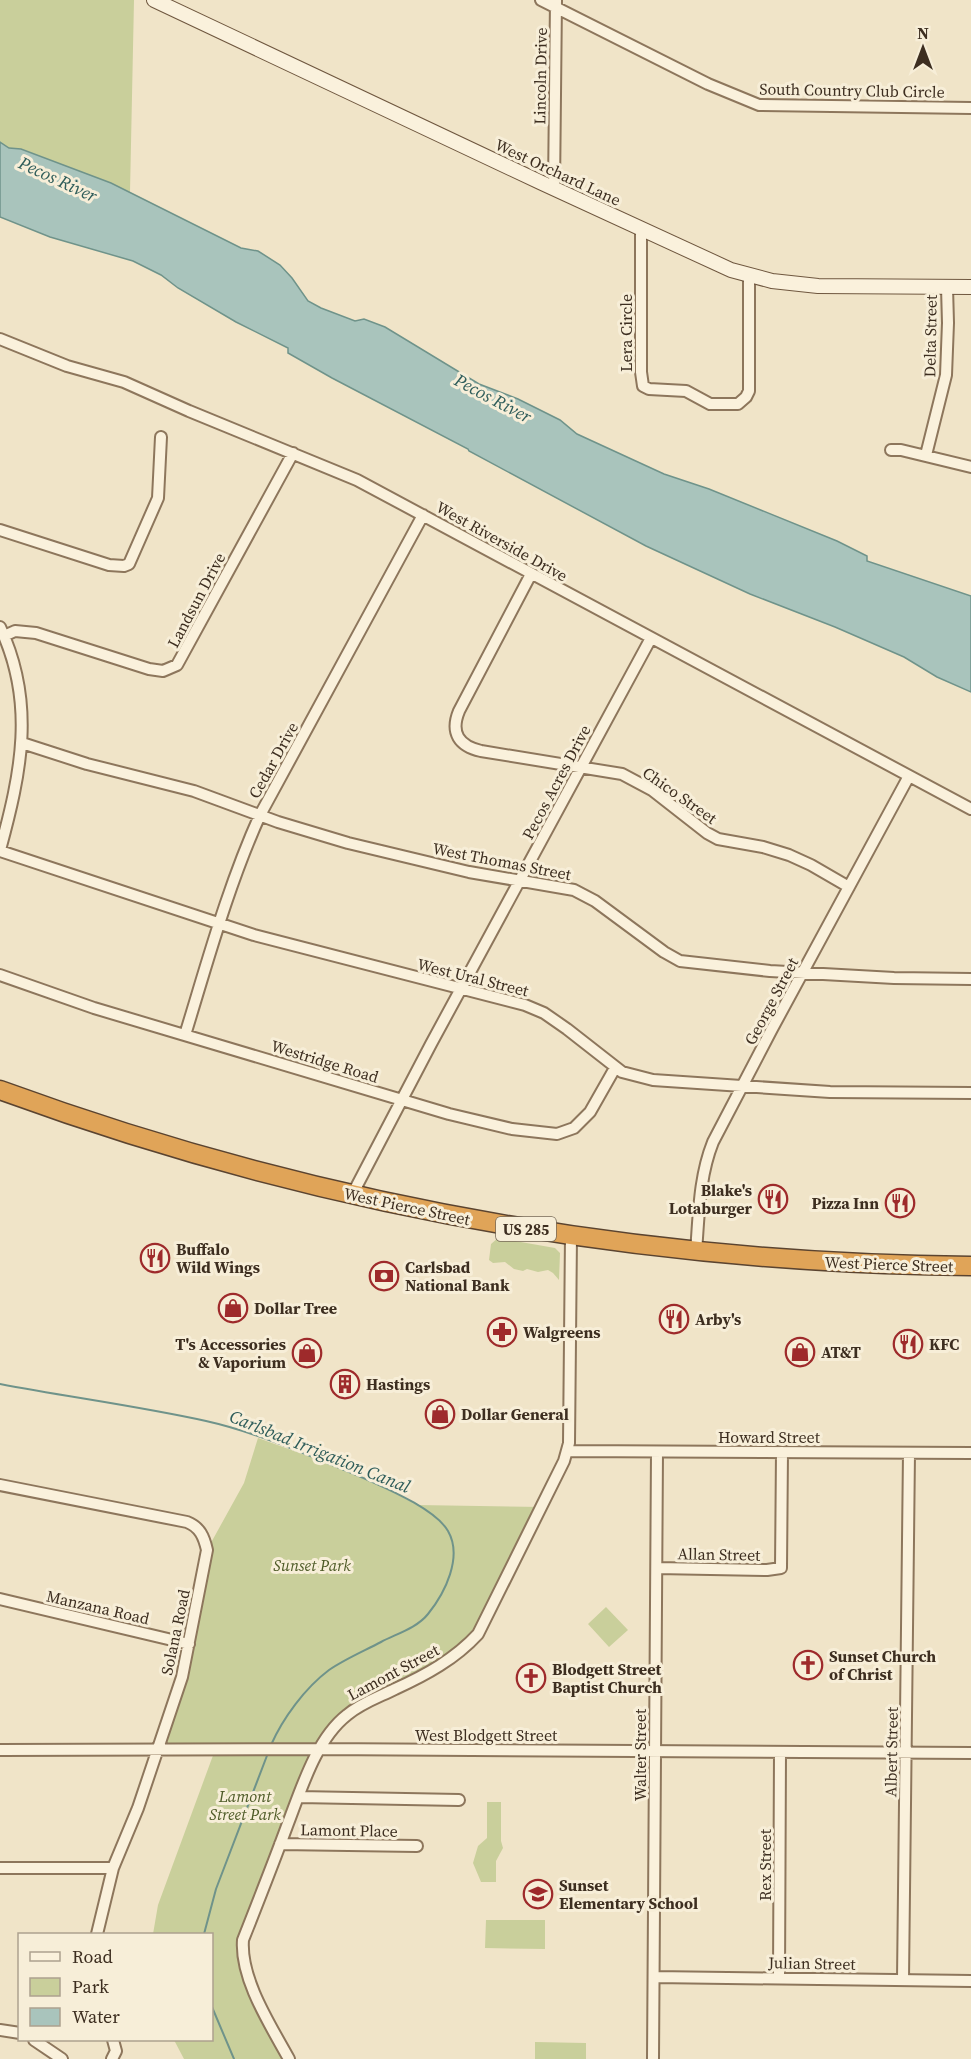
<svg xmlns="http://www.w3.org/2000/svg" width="971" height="2059" font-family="'Source Serif 4',serif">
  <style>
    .green { fill: #c9cf9b }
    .water { fill: #a9c4bc; stroke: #6f938a; stroke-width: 1.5 }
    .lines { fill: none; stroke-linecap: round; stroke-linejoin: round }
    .stream { stroke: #6f938a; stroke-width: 2 }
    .street-casing { stroke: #8d765c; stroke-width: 14 }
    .secondary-casing { stroke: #6f573f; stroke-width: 16 }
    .highway-casing { stroke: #5b4430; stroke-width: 21 }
    .street { stroke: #faf1dc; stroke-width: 10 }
    .secondary { stroke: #faf1dc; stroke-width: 14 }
    .highway { stroke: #e0a458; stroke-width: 18 }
    .labels { text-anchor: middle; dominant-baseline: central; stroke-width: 6; stroke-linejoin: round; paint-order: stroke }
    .shield { fill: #f7eed8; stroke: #756857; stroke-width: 1.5 }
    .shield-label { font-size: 15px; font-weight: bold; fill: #3d2e20 }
    .street-label { font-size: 16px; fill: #3d2e20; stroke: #f7eed8 }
    .poi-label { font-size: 16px; font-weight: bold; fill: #3d2e20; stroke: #f7eed8; text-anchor: start }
    .park-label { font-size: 16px; font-style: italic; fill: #4d5a26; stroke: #f7eed8 }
    .water-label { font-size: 18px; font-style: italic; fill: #2f5d5a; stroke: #f7eed8 }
  </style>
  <rect width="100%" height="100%" fill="#f0e4c8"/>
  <path class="green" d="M0 0H134L130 192 21 149 9 148 0 142Z
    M498 1238 555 1248 560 1253 559 1280 553 1273 548 1270 538 1272 527 1269 523 1271 514 1269 505 1262 493 1263 489 1260 491 1244Z
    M258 1438 333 1465 389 1490 417 1505 542 1507 469 1643 363 1704 327 1736 248 1927 245 1966 289 2059H184L174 2040H212V1934H153L158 1905 215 1750 156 1749 178 1690 207 1550 244 1483Z
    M606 1607 628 1630 609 1647 588 1624Z
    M487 1802H501V1841L503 1848 496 1861V1882H481L473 1863 478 1846 487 1838Z
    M486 1920H545V1949L485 1948Z
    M535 2042 586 2043V2059H535Z"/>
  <path class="water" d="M0 142 9 148 21 149 111 183 241 248 258 251 280 265 292 278 308 301 321 308 355 321 364 319 385 327 479 384 518 399 560 420 577 434 664 474 709 489 837 541 867 556V561L971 596V692L937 677 904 657 835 627 750 594 646 546 469 451 468 449 332 378 288 353V348L236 322 178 288 161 275 133 261 50 237 0 217Z"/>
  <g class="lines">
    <path class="stream" d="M0 1384C68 1397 138 1406 206 1421 260 1433 317 1459 368 1480 390 1490 436 1510 448 1531 463 1557 445 1593 428 1614 417 1628 396 1634 381 1642 364 1651 345 1659 329 1670 305 1688 283 1718 271 1745
      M204 1934 216 1889 268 1753
      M212 2007 234 2059"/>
    <g class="street-casing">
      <path id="street" d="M541 0 708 84 759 105 971 108
        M554 189 556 0
        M641 228V372L643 386 649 389 686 391 710 404H738L746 397 749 391V276
        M0 339 67 366 124 382 189 411 357 480 971 809
        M891 450H901L971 467
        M926 455 946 375 948 323 947 287
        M0 530 109 565 124 566 129 564 158 498 161 437
        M531 574 459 711C450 733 459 746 481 751L622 774 652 790 707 833 718 839 763 847 789 855 811 865 849 887
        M0 627C36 703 21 773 0 850
        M4 636 15 631 36 633 149 669 163 671 177 665 293 453
        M22 743 87 764 194 791 278 822 348 843 469 872 574 890 595 901 664 952 680 961 770 971 894 978 971 979
        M0 851 254 935 525 1005 544 1013 567 1029 622 1072 653 1080 830 1092 971 1093
        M0 975 94 1008 449 1114 512 1129 557 1134 574 1128 590 1112 615 1068
        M185 1035C208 960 228 886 260 815L423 515
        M352 1195 431 1044 651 638
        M696 1252C699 1214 699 1177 713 1142L772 1029 909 776
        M568 1451 971 1453
        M0 1485 187 1522C200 1527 204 1537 207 1550L182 1677 138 1808 113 1868 97 1934
        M657 1568 767 1570 781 1568 782 1452
        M0 1599 189 1644
        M0 1750 320 1749 971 1753
        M299 1797 459 1800
        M280 1844 417 1846
        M0 1868H113
        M654 1977 971 1981
        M779 1978 780 1752
        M903 1979 909 1453
        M0 2030 20 2033
        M34 2040 62 2059
        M112 2059 116 2051 113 2040
        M289 2059C271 2026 240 1979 243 1940 258 1902 273 1864 287 1826 301 1790 316 1739 347 1715 361 1703 379 1697 395 1689 426 1675 455 1659 478 1634L564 1461 569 1443 571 1236
        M653 2059 657 1452"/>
    </g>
    <g class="secondary-casing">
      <path id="secondary" d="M154 0 542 183 731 270 772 281 818 286 971 287"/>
    </g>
    <g class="highway-casing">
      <path id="highway" d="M0 1090C314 1205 637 1263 971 1266"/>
    </g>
    <use href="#street" class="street"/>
    <use href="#secondary" class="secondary"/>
    <use href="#highway" class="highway"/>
  </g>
  <defs>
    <g id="restaurant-ring" transform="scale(1.5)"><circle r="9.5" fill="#f7eed8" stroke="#9e2a2b" stroke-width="1.5"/><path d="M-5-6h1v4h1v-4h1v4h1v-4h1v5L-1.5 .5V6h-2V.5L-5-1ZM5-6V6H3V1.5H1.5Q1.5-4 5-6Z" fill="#9e2a2b"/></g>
    <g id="bank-ring" transform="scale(1.5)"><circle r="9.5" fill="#f7eed8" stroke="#9e2a2b" stroke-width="1.5"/><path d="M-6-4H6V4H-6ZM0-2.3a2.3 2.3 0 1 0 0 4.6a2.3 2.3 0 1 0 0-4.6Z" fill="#9e2a2b"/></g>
    <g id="shop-ring" transform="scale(1.5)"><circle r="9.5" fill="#f7eed8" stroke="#9e2a2b" stroke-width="1.5"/><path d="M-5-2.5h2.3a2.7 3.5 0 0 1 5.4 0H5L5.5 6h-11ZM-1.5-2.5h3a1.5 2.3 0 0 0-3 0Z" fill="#9e2a2b"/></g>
    <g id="pharmacy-ring" transform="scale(1.5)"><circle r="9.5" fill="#f7eed8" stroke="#9e2a2b" stroke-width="1.5"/><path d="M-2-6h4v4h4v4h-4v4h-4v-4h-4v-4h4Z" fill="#9e2a2b"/></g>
    <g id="building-ring" transform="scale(1.5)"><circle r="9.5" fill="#f7eed8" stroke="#9e2a2b" stroke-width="1.5"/><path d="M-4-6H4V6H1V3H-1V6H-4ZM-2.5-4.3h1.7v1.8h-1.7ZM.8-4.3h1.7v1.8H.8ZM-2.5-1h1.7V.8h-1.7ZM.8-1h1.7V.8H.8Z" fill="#9e2a2b"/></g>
    <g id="church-ring" transform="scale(1.5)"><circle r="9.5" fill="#f7eed8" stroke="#9e2a2b" stroke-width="1.5"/><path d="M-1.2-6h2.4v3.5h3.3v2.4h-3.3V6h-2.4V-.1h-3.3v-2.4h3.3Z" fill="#9e2a2b"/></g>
    <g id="school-ring" transform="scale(1.5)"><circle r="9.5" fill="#f7eed8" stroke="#9e2a2b" stroke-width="1.5"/><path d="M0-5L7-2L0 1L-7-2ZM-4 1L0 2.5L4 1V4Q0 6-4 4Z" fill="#9e2a2b"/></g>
  </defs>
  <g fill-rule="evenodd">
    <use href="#restaurant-ring" x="773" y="1199"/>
    <use href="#restaurant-ring" x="900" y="1203"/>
    <use href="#restaurant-ring" x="155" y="1258"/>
    <use href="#bank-ring" x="384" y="1276"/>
    <use href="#shop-ring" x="233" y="1308"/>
    <use href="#restaurant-ring" x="674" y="1319"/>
    <use href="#pharmacy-ring" x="502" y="1332"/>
    <use href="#restaurant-ring" x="908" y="1344"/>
    <use href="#shop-ring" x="800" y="1352"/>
    <use href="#shop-ring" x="307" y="1353"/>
    <use href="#building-ring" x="345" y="1384"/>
    <use href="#shop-ring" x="440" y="1414"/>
    <use href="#church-ring" x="808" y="1665"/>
    <use href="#church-ring" x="531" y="1678"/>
    <use href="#school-ring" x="538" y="1894"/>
  </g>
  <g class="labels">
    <rect class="shield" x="496" y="1217" width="60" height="24" rx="4.5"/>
    <g class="shield-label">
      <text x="526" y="1229">US 285</text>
    </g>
    <g class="street-label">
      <text transform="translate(540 76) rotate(-89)">Lincoln Drive</text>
      <text transform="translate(852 90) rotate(1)">South Country Club Circle</text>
      <text transform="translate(558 172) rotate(25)">West Orchard Lane</text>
      <text transform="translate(626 333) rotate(-90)">Lera Circle</text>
      <text transform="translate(930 336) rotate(-89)">Delta Street</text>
      <text transform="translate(502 541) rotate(29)">West Riverside Drive</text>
      <text transform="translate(196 600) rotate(-62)">Landsun Drive</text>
      <text transform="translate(273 760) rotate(-61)">Cedar Drive</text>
      <text transform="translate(556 782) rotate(-62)">Pecos Acres Drive</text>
      <text transform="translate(680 795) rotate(35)">Chico Street</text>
      <text transform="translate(502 861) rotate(11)">West Thomas Street</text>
      <text transform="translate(473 977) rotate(14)">West Ural Street</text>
      <text transform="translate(771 1001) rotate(-62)">George Street</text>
      <text transform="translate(325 1061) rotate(17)">Westridge Road</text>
      <text transform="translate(407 1206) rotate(12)">West Pierce Street</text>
      <text transform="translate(889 1264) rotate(2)">West Pierce Street</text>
      <text x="769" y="1437">Howard Street</text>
      <text transform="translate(719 1554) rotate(1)">Allan Street</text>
      <text transform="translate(98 1607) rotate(13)">Manzana Road</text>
      <text transform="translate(175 1632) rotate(-78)">Solana Road</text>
      <text transform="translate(393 1672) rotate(-28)">Lamont Street</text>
      <text x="486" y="1735">West Blodgett Street</text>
      <text transform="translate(891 1752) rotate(-89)">Albert Street</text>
      <text transform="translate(640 1755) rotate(-90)">Walter Street</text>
      <text transform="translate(349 1830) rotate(1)">Lamont Place</text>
      <text transform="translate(765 1865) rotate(-90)">Rex Street</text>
      <text transform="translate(812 1963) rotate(1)">Julian Street</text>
    </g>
    <g class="poi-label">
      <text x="752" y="1190" text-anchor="end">Blake's<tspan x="752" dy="18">Lotaburger</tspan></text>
      <text x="879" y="1203" text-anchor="end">Pizza Inn</text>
      <text x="176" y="1249">Buffalo<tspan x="176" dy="18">Wild Wings</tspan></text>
      <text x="405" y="1267">Carlsbad<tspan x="405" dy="18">National Bank</tspan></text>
      <text x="254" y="1308">Dollar Tree</text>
      <text x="695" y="1319">Arby's</text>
      <text x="523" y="1332">Walgreens</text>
      <text x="286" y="1344" text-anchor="end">T's Accessories<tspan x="286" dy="18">&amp; Vaporium</tspan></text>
      <text x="929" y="1344">KFC</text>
      <text x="821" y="1352">AT&amp;T</text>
      <text x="366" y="1384">Hastings</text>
      <text x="461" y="1414">Dollar General</text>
      <text x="829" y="1656">Sunset Church<tspan x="829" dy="18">of Christ</tspan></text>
      <text x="552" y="1669">Blodgett Street<tspan x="552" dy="18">Baptist Church</tspan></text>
      <text x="559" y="1885">Sunset<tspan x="559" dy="18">Elementary School</tspan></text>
    </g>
    <g class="park-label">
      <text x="312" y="1565">Sunset Park</text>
      <text x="245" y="1796">Lamont<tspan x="245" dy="18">Street Park</tspan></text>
    </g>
    <g class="water-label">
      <text transform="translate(58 179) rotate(25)">Pecos River</text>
      <text transform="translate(493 398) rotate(28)">Pecos River</text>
      <text transform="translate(320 1451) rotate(22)">Carlsbad Irrigation Canal</text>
    </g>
  </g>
  <rect x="18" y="1933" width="195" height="108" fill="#f7eed8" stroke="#ada18e" stroke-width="1.5"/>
  <rect x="30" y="1952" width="30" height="9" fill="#faf1dc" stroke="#ada18e" stroke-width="1.5"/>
  <text x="72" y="1963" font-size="18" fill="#3d2e20">Road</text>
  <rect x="30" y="1978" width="30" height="18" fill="#c9cf9b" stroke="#ada18e" stroke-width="1.5"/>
  <text x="72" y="1993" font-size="18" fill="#3d2e20">Park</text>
  <rect x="30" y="2008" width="30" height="18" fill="#a9c4bc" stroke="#ada18e" stroke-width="1.5"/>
  <text x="72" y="2023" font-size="18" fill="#3d2e20">Water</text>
  <g transform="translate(923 48)" stroke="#f7eed8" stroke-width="4.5" paint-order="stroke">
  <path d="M0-4.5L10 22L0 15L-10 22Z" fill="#3d2e20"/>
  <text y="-9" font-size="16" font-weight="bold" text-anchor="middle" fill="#3d2e20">N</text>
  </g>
</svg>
